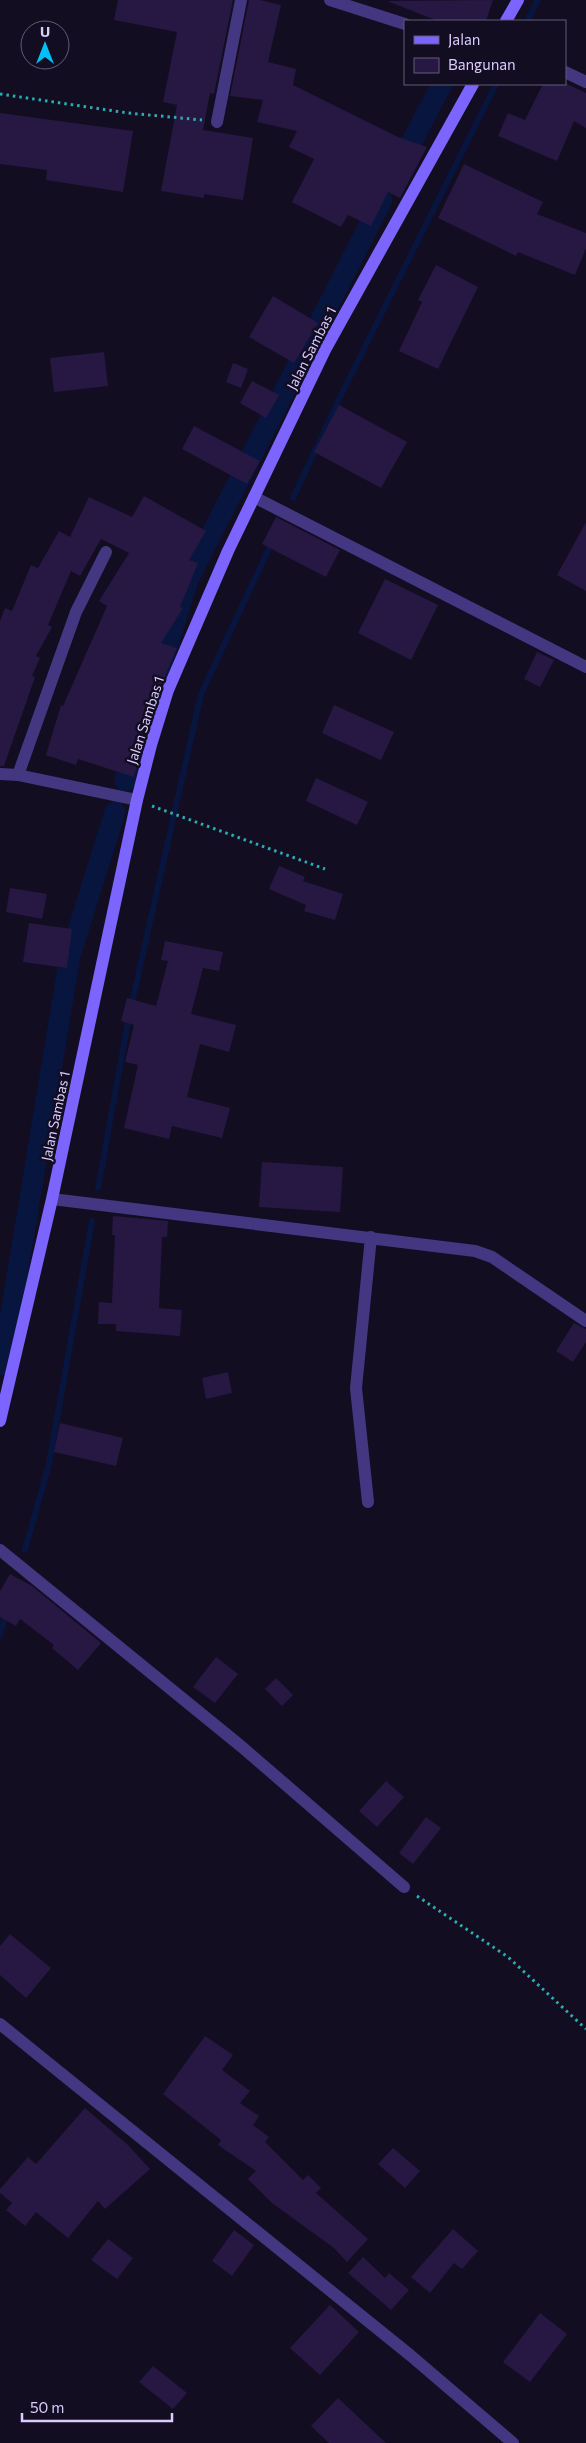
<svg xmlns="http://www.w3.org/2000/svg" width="586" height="2443" font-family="Commissioner,sans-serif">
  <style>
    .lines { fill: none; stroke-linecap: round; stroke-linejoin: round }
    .stream { stroke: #08153f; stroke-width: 6 }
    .canal { stroke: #08153f; stroke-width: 21 }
    .building { fill: #261842 }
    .path { stroke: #2bacb4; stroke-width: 3; stroke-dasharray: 2.5 4; stroke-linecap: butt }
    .street { stroke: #433781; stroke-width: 12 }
    .secondary { stroke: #7b64ff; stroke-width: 12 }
    .labels { text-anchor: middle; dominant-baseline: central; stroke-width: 5; stroke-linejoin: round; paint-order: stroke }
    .street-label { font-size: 14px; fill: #d9cdff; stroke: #130d21 }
  </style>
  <rect width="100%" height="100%" fill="#130d21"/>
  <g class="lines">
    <path class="stream" d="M527 21 538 0
      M293 498 343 391 496 84
      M131 1007 201 694 273 540
      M98 1188 129 1016
      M25 1550 49 1464 92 1221
      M0 1635 6 1613"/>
    <path class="canal" d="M398 168 442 84
      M159 673 188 580 382 200
      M125 781 135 747
      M0 1365 9 1324 70 956 115 812"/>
  </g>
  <path class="building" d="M118 0H233L214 94 210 93 203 130 253 138 243 200 204 194V198L161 191 177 105 163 102 177 32 114 20Z
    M249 0H260L281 5 268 62 296 69 293 85 398 137 427 147 400 198 388 192 371 226 348 215 341 227 292 202 314 159 289 147 297 131 257 122 263 100 230 96Z
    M493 0 486 21H438L387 1Z
    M543 84H567L586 93V128L574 121 557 161 498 136 508 113 525 120Z
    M0 113 133 131 123 192 46 180 47 170 0 164Z
    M464 164 543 202 537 214 586 233V248L575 275 518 252 516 256 438 218Z
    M436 265 478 287 438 369 399 351 422 302 418 300Z
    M273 296 318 323 294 363 249 337Z
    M104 352 108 386 54 392 50 358Z
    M233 363 248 369 241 388 226 382Z
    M252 381 279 395 266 418 240 403Z
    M339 405 407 442 381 488 314 452Z
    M194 426 260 461 247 484 182 449Z
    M144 496 206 531 189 560 198 563 180 607 183 608 161 643 177 648 160 688 134 777 78 759 76 765 46 755 61 705 63 706 107 606 99 601 129 553 101 539 80 576 71 571 48 625 52 627 36 656 40 658 32 676 35 677 4 766H0V621L5 608 12 611 31 565 38 568 59 531 70 537 89 497 132 517Z
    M276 517 340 550 326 577 262 544Z
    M586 522V591L557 575Z
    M385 579 438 605 411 660 358 633Z
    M537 652 554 660 540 687 524 679Z
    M334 705 394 732 381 760 322 733Z
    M316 778 368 802 357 825 306 801Z
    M279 866 305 877 303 881 343 894 335 920 304 911 306 905 269 889Z
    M10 888 47 894 42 919 6 912Z
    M29 923 72 929 67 968 23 962Z
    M165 941 223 952 219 971 203 968 191 1014 236 1025 229 1052 200 1044 187 1097 230 1108 222 1138 172 1126 169 1139 124 1128 138 1065 125 1062 134 1025 121 1021 127 998 156 1006 168 961 161 960Z
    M262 1162 343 1167 340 1212 259 1207Z
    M113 1216 168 1221 167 1237H162L159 1308 182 1310 180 1336 116 1331V1324H98L99 1302 112 1303 115 1235H112Z
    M574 1323 586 1329V1342L573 1362 556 1351Z
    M228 1372 232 1393 206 1399 202 1378Z
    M60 1423 123 1438 116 1466 54 1452Z
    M10 1574 32 1586 101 1643 78 1670 52 1648 54 1645 20 1619 16 1626 0 1617V1591Z
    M216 1657 238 1674 215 1703 193 1687Z
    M276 1678 293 1695 282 1706 265 1689Z
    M386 1781 404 1797 377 1827 359 1811Z
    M426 1817 441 1828 413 1864 399 1853Z
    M10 1934 51 1968 26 1998 0 1975V1946Z
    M205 2036 233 2055 222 2070 250 2091 240 2103 259 2116 253 2125 269 2137 265 2142 303 2180 308 2175 321 2188 316 2193 368 2239 347 2262 334 2248 272 2203 248 2179 256 2171 218 2145 221 2140 163 2094Z
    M85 2108 128 2145 150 2169 105 2209 98 2201 68 2238 36 2212 25 2226 6 2210 12 2203 0 2193V2189L28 2157 36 2164Z
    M393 2148 420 2171 405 2188 378 2164Z
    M453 2229 478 2251 462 2269 454 2263 430 2293 411 2277Z
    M234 2230 254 2245 232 2276 212 2261Z
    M108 2239 133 2258 117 2279 91 2260Z
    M363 2257 385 2278 389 2273 409 2290 391 2310 348 2273Z
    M330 2305 359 2332 320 2375 290 2348Z
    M540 2313 567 2334 530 2382 503 2362Z
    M153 2366 187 2393 173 2409 139 2382Z
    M338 2398 386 2443H329L311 2426Z"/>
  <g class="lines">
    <path class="path" d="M0 94 128 113 202 120
      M152 806 325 869
      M417 1896 508 1957 586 2029"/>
    <path class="street" d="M330 0 405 24
      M565 72 586 82
      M217 122 241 0
      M254 497 586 667
      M0 774 18 775 137 800
      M18 775 76 612 106 552
      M52 1199 475 1251 492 1257 586 1321
      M368 1502 356 1388 371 1237
      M0 1550 242 1747 404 1887
      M0 2024 410 2355 513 2443"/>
    <path class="secondary" d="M506 21 518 0
      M0 1421 52 1199 137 800 151 745 168 690 228 551 326 348 473 84"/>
  </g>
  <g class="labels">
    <g class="street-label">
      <text transform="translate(311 348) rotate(-63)">Jalan Sambas 1</text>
      <text transform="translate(145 720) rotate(-72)">Jalan Sambas 1</text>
      <text transform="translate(55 1116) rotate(-78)">Jalan Sambas 1</text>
    </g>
  </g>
  <rect x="404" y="20" width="162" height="65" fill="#130d21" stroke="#625a7a"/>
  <rect x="414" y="36" width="25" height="8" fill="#7b64ff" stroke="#625a7a"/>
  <text x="448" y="45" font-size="15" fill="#d9cdff">Jalan</text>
  <rect x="414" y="58" width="25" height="15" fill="#261842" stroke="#625a7a"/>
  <text x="448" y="70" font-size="15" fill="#d9cdff">Bangunan</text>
  <g transform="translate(45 45)"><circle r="24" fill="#130d21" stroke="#625a7a"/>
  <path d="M0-4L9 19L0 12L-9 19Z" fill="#00c0f8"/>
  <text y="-8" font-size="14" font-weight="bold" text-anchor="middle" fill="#d9cdff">U</text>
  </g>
  <path d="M22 2413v8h150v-8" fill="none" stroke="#d9cdff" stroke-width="2.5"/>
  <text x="30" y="2413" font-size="15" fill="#d9cdff" stroke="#130d21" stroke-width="4" paint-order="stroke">50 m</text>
</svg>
